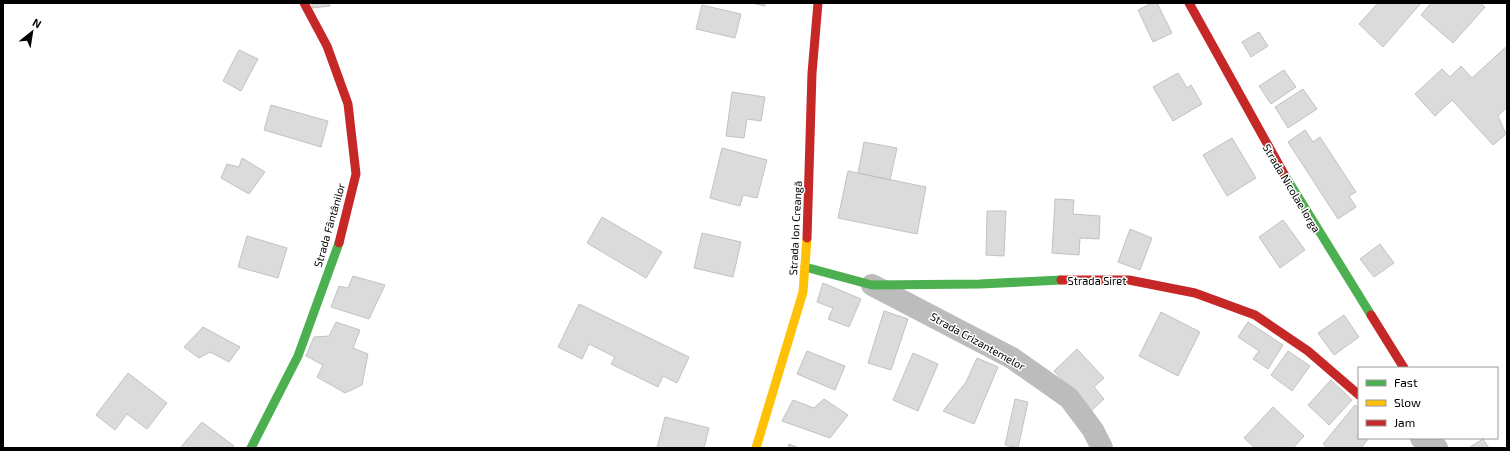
<svg xmlns="http://www.w3.org/2000/svg" width="1510" height="451" font-family="'Exo 2',sans-serif">
  <style>
    .building { fill: #dbdbdb; stroke: #c2c2c2 }
    .lines { fill: none; stroke-linecap: round; stroke-linejoin: round }
    .street { stroke: #bcbcbc; stroke-width: 22 }
    .fast { stroke: #4caf50; stroke-width: 9 }
    .slow { stroke: #ffc107; stroke-width: 9 }
    .jam { stroke: #c62828; stroke-width: 9 }
    .labels { text-anchor: middle; dominant-baseline: central; stroke-width: 3; stroke-linejoin: round; paint-order: stroke }
    .street-label { font-size: 11px; fill: #000; stroke: #fff }
  </style>
  <rect width="100%" height="100%" fill="#fff"/>
  <path class="building" d="M312 3H329L330 6 312 8Z
    M752 3H765V6Z
    M1152 3H1157L1172 33 1153 42 1138 10Z
    M1378 3H1421L1383 47 1359 24Z
    M1431 3H1480L1485 7 1453 43 1421 15Z
    M702 5 741 14 735 38 696 29Z
    M1259 32 1268 46 1251 57 1242 42Z
    M1507 46V107L1498 116 1506 134 1493 145 1452 100 1435 116 1415 94 1442 69 1450 77 1461 66 1472 78Z
    M239 50 258 59 241 91 223 81Z
    M1284 70 1296 87 1271 104 1259 86Z
    M1178 73 1187 88 1191 85 1202 104 1173 121 1153 87Z
    M1303 89 1317 109 1288 128 1275 107Z
    M732 92 765 97 761 121 747 119 744 138 726 136Z
    M271 105 328 121 321 147 264 130Z
    M1305 130 1313 142 1320 137 1356 192 1349 196 1356 207 1338 219 1288 142Z
    M1232 138 1256 178 1227 196 1203 155Z
    M864 142 897 148 890 180 858 173Z
    M722 148 767 160 757 198 743 195 740 206 710 198Z
    M242 158 265 172 249 194 221 178 227 164 239 167Z
    M848 171 926 187 917 234 838 218Z
    M1055 199 1074 200 1073 214 1100 216 1099 239 1080 238 1079 255 1052 253Z
    M987 211H1006L1004 256 986 255Z
    M602 217 662 252 646 278 587 243Z
    M1283 220 1305 250 1280 268 1259 237Z
    M1130 229 1152 238 1140 270 1118 262Z
    M702 233 741 242 733 277 694 268Z
    M247 236 287 248 278 278 238 267Z
    M1380 244 1394 263 1374 277 1360 259Z
    M353 276 385 285 369 319 331 307 339 286 348 288Z
    M823 283 861 299 849 327 828 319 833 308 817 302Z
    M579 304 689 357 677 383 663 376 658 387 611 364 615 357 589 344 582 359 558 347Z
    M884 311 908 319 891 370 868 363Z
    M1161 312 1200 332 1178 376 1139 356Z
    M1344 315 1359 337 1334 355 1318 333Z
    M336 322 360 330 353 348 368 354 362 385 345 393 317 377 323 365 306 356 314 337 329 336Z
    M1248 322 1283 345 1268 369 1253 359 1259 351 1238 337Z
    M203 327 240 347 229 362 210 352 199 358 184 347Z
    M1077 349 1104 378 1094 387 1104 399 1091 411 1054 371Z
    M807 351 845 366 835 390 797 374Z
    M1288 351 1310 366 1292 391 1271 375Z
    M913 353 938 364 918 411 893 400Z
    M977 358 998 367 974 424 943 411 966 382Z
    M128 373 167 403 147 429 127 414 115 430 96 415Z
    M1331 380 1352 400 1329 425 1308 405Z
    M824 399 848 415 830 438 782 421 793 400 814 408Z
    M1015 399 1028 402 1018 448 1005 445Z
    M1355 405 1359 408V438H1369L1361 448H1328L1323 444Z
    M1273 407 1304 436 1293 448H1255L1244 438Z
    M665 417 709 428 704 448H657Z
    M202 422 234 446 232 448H180Z
    M1483 439 1489 448H1471L1470 447Z
    M789 444 799 448H788Z"/>
  <g class="lines">
    <path class="street" d="M872 285 1012 358 1069 398 1093 430 1102 448
      M1421 438 1437 448"/>
    <path class="fast" d="M1284 174 1371 315
      M805 267 872 285 980 284 1061 280
      M251 448 298 356 339 243"/>
    <path class="slow" d="M756 448 803 292 807 238"/>
    <path class="jam" d="M304 3 327 46 348 104 356 174 339 243
      M1189 3 1284 174
      M807 238 812 73 818 3
      M1061 280H1129L1195 293 1255 315 1308 351 1359 395
      M1371 315 1404 368"/>
  </g>
  <g class="labels">
    <g class="street-label">
      <text transform="translate(1292 188) rotate(59)">Strada Nicolae Iorga</text>
      <text transform="translate(329 225) rotate(-74)">Strada Fântânilor</text>
      <text transform="translate(795 228) rotate(-87)">Strada Ion Creangă</text>
      <text x="1097" y="280">Strada Siret</text>
      <text transform="translate(978 341) rotate(29)">Strada Crizantemelor</text>
    </g>
  </g>
  <rect width="1510" height="451" fill="none" stroke="#000000" stroke-width="8"/>
  <rect x="1358" y="367" width="140" height="72" fill="#ffffff" stroke="#999999"/>
  <rect x="1366" y="380" width="20" height="6" fill="#4caf50" stroke="#999999"/>
  <text x="1394" y="387" font-size="12" fill="#000000">Fast</text>
  <rect x="1366" y="400" width="20" height="6" fill="#ffc107" stroke="#999999"/>
  <text x="1394" y="407" font-size="12" fill="#000000">Slow</text>
  <rect x="1366" y="420" width="20" height="6" fill="#c62828" stroke="#999999"/>
  <text x="1394" y="427" font-size="12" fill="#000000">Jam</text>
  <g transform="translate(32 32) rotate(30)" stroke="#ffffff" stroke-width="3" paint-order="stroke">
  <path d="M0-3L7 15L0 10L-7 15Z" fill="#000000"/>
  <text y="-6" font-size="11" font-weight="bold" text-anchor="middle" fill="#000000">N</text>
  </g>
</svg>
